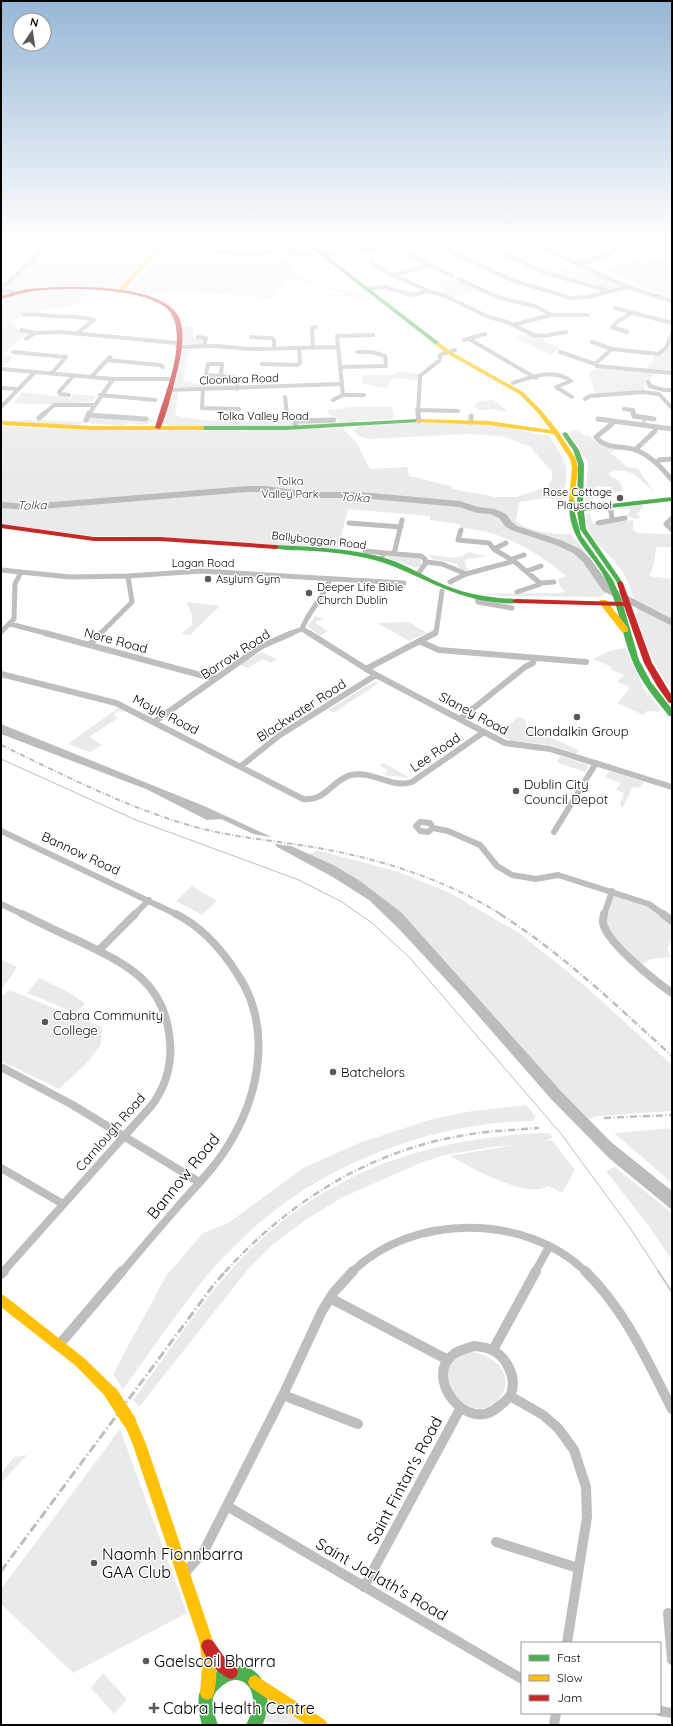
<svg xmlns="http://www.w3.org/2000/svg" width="673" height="1726" font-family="Quicksand,sans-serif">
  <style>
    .green { fill: #eaeaea }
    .water { fill: #bcbcbc }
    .pier { fill: #fff }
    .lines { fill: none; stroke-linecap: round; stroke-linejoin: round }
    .river { fill: #bcbcbc; fill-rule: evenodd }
    .street-tunnel { stroke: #d9d9d9; stroke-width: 5; stroke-dasharray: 5 2.5; stroke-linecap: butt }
    .street-far4 { stroke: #bebebe; stroke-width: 4 }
    .street-far3 { stroke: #bebebe; stroke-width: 5 }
    .street-far2 { stroke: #bebebe; stroke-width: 6 }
    .street-far1 { stroke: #bebebe; stroke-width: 8 }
    .street { stroke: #bebebe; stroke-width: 10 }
    .fast { fill: #4caf50; fill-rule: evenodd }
    .slow { fill: #ffc107; fill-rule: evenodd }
    .jam { fill: #c62828; fill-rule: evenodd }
    .tram-far1 { stroke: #bdbdbd; stroke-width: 1 }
    .tram { stroke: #bdbdbd; stroke-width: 1.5 }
    .rail-far2 { stroke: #bdbdbd; stroke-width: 2; stroke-dasharray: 5.5 2 1 2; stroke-linecap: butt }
    .rail-far1 { stroke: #bdbdbd; stroke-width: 2.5; stroke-dasharray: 7 2.5 1 2.5; stroke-linecap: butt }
    .rail { stroke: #bdbdbd; stroke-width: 3; stroke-dasharray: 9 3 1.5 3; stroke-linecap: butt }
    .slow-bridge { stroke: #ffc107; stroke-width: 14 }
    .poi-dot { fill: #595959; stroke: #fff; stroke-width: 1.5 }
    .labels { text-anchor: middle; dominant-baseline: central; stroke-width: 3; stroke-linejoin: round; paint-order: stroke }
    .far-street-label { font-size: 11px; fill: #000; stroke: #fff }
    .far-park-label { font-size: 11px; fill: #2f2f2f; stroke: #fff }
    .far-poi-label { font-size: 11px; fill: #000; stroke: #fff; text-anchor: start }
    .far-water-label { font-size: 12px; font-style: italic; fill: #404040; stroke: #fff }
    .street-label { font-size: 13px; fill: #000; stroke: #fff }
    .poi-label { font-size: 13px; fill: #000; stroke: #fff; text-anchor: start }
    .near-street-label { font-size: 16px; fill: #000; stroke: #fff }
    .near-poi-label { font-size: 16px; fill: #000; stroke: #fff; text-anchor: start }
  </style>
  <rect width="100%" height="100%" fill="#fff"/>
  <path class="green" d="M95 240H119L126 247 143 244 160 246 119 287 115 289C94 289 73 285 53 286 37 286 22 291 7 288L6 286 44 251 97 247Z
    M315 240H330L342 250 328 251Z
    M530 240 540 241 624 240 603 256 580 262Z
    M635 240H648L671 246 667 249 625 247Z
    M165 249 296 260 292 268 294 270 292 271 296 276 309 280 310 282 300 283 302 281 300 280H284L272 298 168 290 167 293 154 295 151 293H143L128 290Z
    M353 252 367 259 347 264 338 256Z
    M672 257V272L636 283 604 269 615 266 614 265 638 260 644 263 650 262 647 261 656 258 661 260Z
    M573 266 582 268 619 284V287L608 289 555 275 554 272Z
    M672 274V298L635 285 636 284Z
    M456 279 477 290 452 297 438 293 443 291 438 282Z
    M311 287C325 286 360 290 371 299L331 295V294L344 295 346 292C333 290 324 288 311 287L304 292Z
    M48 288 87 289 79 298 80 304 26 313 14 320 18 331 30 333 13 345 3 355 14 356 5 366H1V290L19 293Z
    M184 326H193L194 338H203L202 345H191L183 342 181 328Z
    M530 333 560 348 550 355 514 337Z
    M672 339V372L645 369 652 363 655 355 663 353Z
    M184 350H190L189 355H187L183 381 208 385H234L231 387H176L173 382 177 376 182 353Z
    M601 367 659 371 647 381 643 391 595 394 589 372Z
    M401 371 420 374 418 380 392 378 387 388C377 388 372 384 363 384L362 375H392Z
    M22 392 71 398 74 394 96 396 92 401 88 402C63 403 39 406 14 403Z
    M176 392 178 393 175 415C211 425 248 421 286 418L290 419 294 424 290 426 191 427 171 426 163 423V421L166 420 167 410 173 393Z
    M493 400 507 410 506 412 492 409 480 410 476 408 474 405 481 401Z
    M352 407H392L394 417 391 419 356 421 360 423 297 425V421L338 422 337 417 329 415 328 410Z
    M92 416 145 420 149 417 154 421C148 425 138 426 131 423L122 426 86 423 76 425 38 424 1 421 27 420 86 422Z
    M413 423H452L497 426 549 436C568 464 570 467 562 500L545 498 519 502 516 521C531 533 554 534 571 534 580 547 610 579 607 593L600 597 504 596 477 594 559 593 565 592 559 585 558 579 566 576C536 551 502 531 462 528L459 524 430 520V516L348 509 338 549 163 537 89 536 1 524V426L87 430 229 431 342 428 356 442 370 469 407 467 409 476 451 486 452 489 496 497H517L548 486 552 479V472L530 447 502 436 467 434 369 439 358 436 354 430 359 426Z
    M578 430 586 437 588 435 598 443 619 449 611 452V453L622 462 626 467 638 469 655 493C642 481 629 464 609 473V475L620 482 623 491 614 493 611 487 597 486 592 502 585 501 588 462 570 435 571 431Z
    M640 504 644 506 637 514 641 517 637 519 626 516 630 512V509H613Z
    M589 513 593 523 598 526 608 522 630 520H633V530L638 533 672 534V547H656L654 564 649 576 672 579V690C652 663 646 644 635 613H638C633 597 629 580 619 567 608 552 584 536 586 515Z
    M470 552 478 555 489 556 466 559C464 564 466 567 470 571L460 570 458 564 433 559 429 555C439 555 449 559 459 557 464 556 466 553 470 552Z
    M389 556 420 558 422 566 415 568 391 559 388 558Z
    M187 602 220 606 190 635 181 634 192 625V616Z
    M315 616 324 618 315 623 328 631 320 636 308 626Z
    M409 622 427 633 409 641 377 623Z
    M626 648 644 689 661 710 658 712 647 711 643 715 617 703 629 690 628 686 617 682 624 675 610 669 612 667 593 659 609 651Z
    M261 652 277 659 271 663 263 659 248 668 240 665Z
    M375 682 379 683 333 713 328 710 370 684Z
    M118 708 125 712 118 711 113 715 118 718 89 737 102 745 90 752 68 744Z
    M518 717 525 719 526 725 533 730 579 750 576 754 550 745 512 741 498 734Z
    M560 756 589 765 585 772 556 762Z
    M384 763 410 778 383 775 388 771 380 765Z
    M609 771 644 782 640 788 633 787 622 809 620 802 624 793 616 790 621 783 605 777Z
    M317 850 399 872 450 893 519 933 583 984 672 1065V1111L598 1116 589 1119 560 1090 401 912 360 881 308 854 313 853Z
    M192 886 217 901 202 915 176 901Z
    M612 891 632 897 672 921V938L667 949 671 957 651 959 639 966 622 949 603 919Z
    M1 959 17 967 14 971H15L1 990Z
    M39 978 66 991 85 1003 76 1013 27 993Z
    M9 990 102 1027 101 1044 88 1062 59 1089 1 1061V997Z
    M526 1105 536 1117 533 1121C453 1121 362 1151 296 1195 264 1216 235 1244 210 1272 179 1309 152 1350 123 1389L113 1374 166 1276 203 1233 228 1223 305 1167 359 1143 429 1120 466 1112Z
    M672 1128V1183L614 1133Z
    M540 1133H549L553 1138 542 1141 552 1140 575 1170 562 1193 548 1186C527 1200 470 1167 450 1156L515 1145 492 1147 444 1155 418 1164 341 1198 304 1221 271 1246 249 1268 139 1407 133 1400C163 1360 191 1317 223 1279 308 1179 412 1140 540 1133Z
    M615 1167 672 1213V1260L650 1228 606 1171Z
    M472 1352C497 1355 518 1379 497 1401 468 1431 417 1364 472 1352Z
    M120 1429 187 1613 73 1673 1 1604V1589Z
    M27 1455 1 1483V1474L14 1457Z
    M103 1673 127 1699 114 1714 91 1688Z
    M268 1695 313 1725 262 1722Z"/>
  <path class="water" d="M1 724 204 806 335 866 360 881 401 912 560 1090 611 1142 672 1191V1210L610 1159 551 1099 461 996 400 930 369 900 331 876 277 847 275 844 221 819 207 820 146 789 1 734Z"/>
  <path class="pier" d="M252 834 277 838 297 847 269 843Z"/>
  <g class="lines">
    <path class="river" d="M247 486H266L309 492H360L460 501 478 507 495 509 506 514 512 522 517 526 563 541 580 549 590 558 611 587 672 619V626L603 591 583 562 573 553 556 545 511 530 505 526 499 518 490 514 477 513 459 507 360 498H309L266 492H247L29 510 1 508V502L29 504Z"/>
    <path class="street-tunnel" d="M644 420V423"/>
    <path class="street-far4" d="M208 240 207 242 209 243 244 246
      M332 240 346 251
      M381 240 390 246
      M426 240 512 280 570 298 588 297 627 287
      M475 240 546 273 609 291
      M526 240 627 287 672 301
      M250 245 266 246
      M162 246 256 255 261 254 266 246 298 249 302 244
      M1 250 3 246 2 240
      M43 250 93 248 98 244 94 240
      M262 251 307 255
      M408 254 452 276
      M324 255 379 248 418 240
      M372 262 383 271 429 291 448 297 486 316 507 322 534 335 544 336 566 332
      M580 264 609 254 629 240
      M394 275 432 265
      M459 279 497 297 535 306 551 315
      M1 289 43 250V240
      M366 289 385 287 413 295 429 291
      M1 290 19 293
      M615 308 672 323
      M24 315C36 313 44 316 56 316 70 317 81 316 94 320L76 334
      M512 325 551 315H588
      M21 330 35 333 61 332 178 343
      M627 332 612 327 618 321 634 312
      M198 337 206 338 204 346
      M251 337 272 338 274 340V348
      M26 339 35 333
      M469 339 536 378
      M464 340 485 334
      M592 342 612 349 658 354 666 348 672 334
      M177 347 217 346 249 349 337 347
      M313 348 312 328 316 327
      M612 349 595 364 597 366 672 373
      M13 352 66 357 52 373
      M560 352 595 364
      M107 360 160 365 163 367
      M208 364H222L221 376 206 375Z
      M262 364 297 365 300 363 299 348
      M340 367 386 366 385 356 372 352H358
      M2 369 113 379H171
      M221 376 237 378V389
      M91 377 110 357
      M648 382 650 386 664 390H672
      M513 383C532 377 553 368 571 381L556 387 572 397
      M1 388 19 389
      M203 389 202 408 239 409
      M168 390 340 384
      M69 395 60 394 59 392 74 375
      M100 395 155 400
      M364 395H343L337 336 373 335
      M285 397 287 414
      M585 399 590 396 643 392 659 394 672 408
      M333 400 343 395
      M1 407 35 372
      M624 409 633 410 634 414
      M417 410 458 411
      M44 414 54 405H93
      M89 414 113 379
      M418 414 420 376 440 360V355L455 350"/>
    <path class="street-far3" d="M287 413 295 421V424
      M418 413 419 421
      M633 413 634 416 654 419
      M88 415 146 419
      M471 416V422
      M39 418 45 413
      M598 419 672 429
      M86 420 89 413
      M295 421 334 420
      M612 424 596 437C606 450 623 445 636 450 651 456 662 468 672 480
      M635 450 655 431
      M659 460 672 459
      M608 507 611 511 612 520
      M672 518 666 524 672 530
      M349 523 401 527
      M598 523 625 518
      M461 530 458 540 489 543 495 550 514 561 541 584 517 592
      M494 549 506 543
      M365 551 385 553
      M394 554 402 520
      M380 559 385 553 421 556 425 559V564L418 574
      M512 559 524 555
      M426 562 442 564 466 574
      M1 570 70 577 128 576 201 571 404 583
      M527 571 541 566
      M450 582 466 574 514 561
      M541 583 554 582
      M477 597 478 602 512 608
      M10 624 49 634
      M302 629 311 634
      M1 632 14 619 15 584 20 574
      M100 634 132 602 128 576
      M289 634 302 629C308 611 324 598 330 579
      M433 634 436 633 442 591"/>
    <path class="street-far2" d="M45 633 215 679
      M309 633 376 675 505 743 550 749 672 787
      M419 641 439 650 586 662
      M90 644 101 633
      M366 669 435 633
      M1 674 116 703 303 799C325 802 332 780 351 775 372 770 392 789 412 782L484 732
      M460 719 525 667 533 663 534 659
      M154 722 262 646 292 633
      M241 766 280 735 376 675
      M420 822 430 823 433 828 428 832 420 831 416 826Z
      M433 828 448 831 480 845 497 866 512 875 536 879 558 875 649 904 664 915
      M1 831 178 915
      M554 832 596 763
      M1 904 24 915
      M134 915 149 900
      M604 915 612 891"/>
    <path class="street-far1" d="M604 914C604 917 602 920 603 923 607 943 655 981 672 993
      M663 914 672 921
      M99 950 135 914
      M1 1067 71 1104 199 1182
      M1 1168 63 1204
      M3 1272 152 1105C166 1086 172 1066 170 1042 166 984 130 966 83 943 63 934 42 924 22 914
      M122 1272C141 1249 161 1226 181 1203 198 1184 216 1166 229 1144 260 1094 272 1026 238 975 223 951 202 927 176 914
      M352 1272C412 1213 526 1213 586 1272
      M535 1272 549 1247"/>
    <path class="street" d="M585 1271C625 1310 647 1360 672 1409
      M1 1274 4 1271
      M330 1298 448 1360
      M59 1345 122 1271
      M474 1346C480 1347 486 1347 492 1350 507 1357 517 1378 511 1394 508 1400 503 1403 498 1407 467 1435 422 1376 454 1354 459 1350 468 1348 474 1346Z
      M493 1350 536 1271
      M283 1395 358 1424
      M510 1396 543 1415 558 1428 574 1450 586 1487 587 1517 567 1643
      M227 1506 522 1679
      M496 1542 578 1568
      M184 1574 204 1551 283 1395 322 1311 334 1292 353 1271
      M364 1587 460 1409
      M668 1613 672 1660
      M660 1711 672 1713
      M554 1725 556 1713"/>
    <path class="fast" d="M301 240H306L440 343V345H436Z
      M418 419 420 420V422L286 430H202L199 428 202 426H286Z
      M565 432 567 433 579 450 584 464 583 507 672 497V501L584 511 586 529 623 583 620 585 618 584 580 529 577 512H575V513L581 535 613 580 622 601 639 660 651 682 672 709V716H669C655 699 640 681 632 660 622 635 619 608 608 584 592 549 568 544 569 500L574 499 575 508H577L578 464 573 450 562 434Z
      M276 545C314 547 352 548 388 559 409 566 427 578 447 586 469 595 492 598 516 599L520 601C515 605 508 603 502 603 464 600 436 585 402 570 374 557 343 553 313 551 300 550 286 551 274 548L273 547Z
      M233 1665C267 1665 273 1698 263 1724L246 1725C249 1718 253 1712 253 1705 255 1683 236 1671 220 1688 217 1690 214 1694 213 1698 211 1707 215 1716 218 1725H202C193 1694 200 1674 233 1665Z"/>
    <path class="slow" d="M165 240H169L121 293H117V291Z
      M436 343H440L450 351 523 392 541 410 558 431 576 459 578 468 574 501 569 500 572 468 570 459 554 434 489 425 416 422V420L418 419 489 421 551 430 537 412 519 394 446 353 436 345Z
      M1 421 92 426H202L205 428 202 430H92L1 425Z
      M600 600H606L628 628V632H622L600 604Z
      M1 1294 5 1296 84 1358 116 1389 117 1393 116 1397 111 1399 106 1397 76 1366 1 1307Z
      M129 1415 134 1416 146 1444 214 1644C216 1661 219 1682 212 1698L207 1700 202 1698 200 1693 202 1667 200 1644 133 1445 123 1421 124 1416Z
      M255 1675 325 1720 328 1725H307L250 1687 248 1682 250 1677Z"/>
    <path class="jam" d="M55 287C86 286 158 286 177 314 188 330 180 362 175 380 171 396 167 414 160 429L155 428C163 398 181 359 176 327 175 320 171 311 165 307 138 287 66 287 33 291 22 293 12 296 1 299V296L26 289Z
      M1 524 94 537H160L276 545 279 547 276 549 160 541H94L1 528Z
      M620 581 623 583 652 663 672 696V703H669L657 686 644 663 624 606 516 603 512 601 516 599 623 602 617 583Z
      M208 1639 213 1641 225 1658 236 1667 238 1672 236 1677 231 1679C217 1674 206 1660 201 1646L203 1641Z"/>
    <path class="tram-far1" d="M1 759 136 820 299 880 342 902 372 923 410 958 562 1135 628 1225 659 1272"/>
    <path class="tram" d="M658 1271 672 1292"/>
    <path class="rail-far2" d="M1 745C66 776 129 809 199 828 238 838 278 841 318 848 381 859 447 880 502 915"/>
    <path class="rail-far1" d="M500 914C563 954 617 1006 672 1056
      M604 1118 672 1115
      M225 1272C287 1203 368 1152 460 1136 486 1131 513 1130 539 1128"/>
    <path class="rail" d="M1 1571 215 1283 226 1271"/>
    <path class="slow-bridge" d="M111 1393 129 1421"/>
  </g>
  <linearGradient id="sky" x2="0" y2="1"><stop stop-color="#96b7d6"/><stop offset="0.5" stop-color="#fff"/><stop offset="1" stop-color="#fff" stop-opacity="0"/></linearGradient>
  <rect width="673" height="482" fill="url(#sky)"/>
  <g class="poi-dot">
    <circle cx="620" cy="498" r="4"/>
    <circle cx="208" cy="579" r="4"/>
    <circle cx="309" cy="593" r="4"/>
    <circle cx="577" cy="717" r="4"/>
    <circle cx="516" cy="791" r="4"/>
    <circle cx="45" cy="1022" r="4"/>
    <circle cx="333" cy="1072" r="4"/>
    <circle cx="94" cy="1563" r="4"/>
    <circle cx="146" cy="1661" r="4"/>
    <path d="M152 1702h4v4h4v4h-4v4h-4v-4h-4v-4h4z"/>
  </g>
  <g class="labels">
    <g class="far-street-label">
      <text transform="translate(239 379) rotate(-2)">Cloonlara Road</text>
      <text x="263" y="416">Tolka Valley Road</text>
      <text transform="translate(319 540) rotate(6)">Ballyboggan Road</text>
      <text x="203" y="563">Lagan Road</text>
    </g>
    <g class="far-park-label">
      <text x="290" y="481">Tolka<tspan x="290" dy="13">Valley Park</tspan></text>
    </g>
    <g class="far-poi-label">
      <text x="612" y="492" text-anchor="end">Rose Cottage<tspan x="612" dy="13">Playschool</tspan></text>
      <text x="216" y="579">Asylum Gym</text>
      <text x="317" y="587">Deeper Life Bible<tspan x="317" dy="13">Church Dublin</tspan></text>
    </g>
    <g class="far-water-label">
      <text transform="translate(355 497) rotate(4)">Tolka</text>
      <text transform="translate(32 505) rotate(-1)">Tolka</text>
    </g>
    <g class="street-label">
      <text transform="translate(116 640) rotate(15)">Nore Road</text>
      <text transform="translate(235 654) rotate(-33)">Barrow Road</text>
      <text transform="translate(301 710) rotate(-33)">Blackwater Road</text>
      <text transform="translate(474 713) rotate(28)">Slaney Road</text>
      <text transform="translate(166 714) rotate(27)">Moyle Road</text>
      <text transform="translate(435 752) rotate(-35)">Lee Road</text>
      <text transform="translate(81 853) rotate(25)">Bannow Road</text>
      <text transform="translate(110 1132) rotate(-49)">Carnlough Road</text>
    </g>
    <g class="poi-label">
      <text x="577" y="731" text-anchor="middle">Clondalkin Group</text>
      <text x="524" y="784">Dublin City<tspan x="524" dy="15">Council Depot</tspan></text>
      <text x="53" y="1015">Cabra Community<tspan x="53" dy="15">College</tspan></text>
      <text x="341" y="1072">Batchelors</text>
    </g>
    <g class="near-street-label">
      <text transform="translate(183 1176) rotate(-51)">Bannow Road</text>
      <text transform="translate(404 1480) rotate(-62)">Saint Fintan's Road</text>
      <text transform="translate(382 1579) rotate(30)">Saint Jarlath's Road</text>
    </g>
    <g class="near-poi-label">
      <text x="102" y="1554">Naomh Fionnbarra<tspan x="102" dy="18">GAA Club</tspan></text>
      <text x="154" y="1661">Gaelscoil Bharra</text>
      <text x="163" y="1708">Cabra Health Centre</text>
    </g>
  </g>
  <rect width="673" height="1726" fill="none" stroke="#000000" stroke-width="4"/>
  <rect x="521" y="1642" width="140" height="72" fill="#ffffff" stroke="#999999"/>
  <rect x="529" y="1655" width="20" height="6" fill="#4caf50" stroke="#999999"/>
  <text x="557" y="1662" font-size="12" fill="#000000">Fast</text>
  <rect x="529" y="1675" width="20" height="6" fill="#ffc107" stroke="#999999"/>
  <text x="557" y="1682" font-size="12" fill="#000000">Slow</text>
  <rect x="529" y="1695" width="20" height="6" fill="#c62828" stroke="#999999"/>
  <text x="557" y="1702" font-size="12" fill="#000000">Jam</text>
  <g transform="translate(32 32) rotate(13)"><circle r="19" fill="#ffffff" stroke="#999999"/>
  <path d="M0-3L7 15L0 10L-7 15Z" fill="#595959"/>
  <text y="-6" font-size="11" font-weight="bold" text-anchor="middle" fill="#000000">N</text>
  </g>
</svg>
